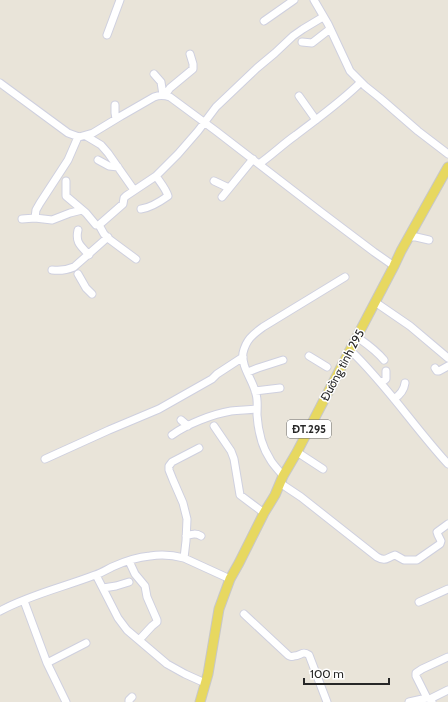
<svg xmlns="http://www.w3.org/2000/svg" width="448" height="702" font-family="Cabin,sans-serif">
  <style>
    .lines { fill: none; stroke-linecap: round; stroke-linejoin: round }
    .minor-casing { stroke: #cfd0df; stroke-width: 9 }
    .major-casing { stroke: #c7c7c7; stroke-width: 11 }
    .path { stroke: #c7c7c7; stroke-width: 1; stroke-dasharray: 3 2; stroke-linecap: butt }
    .minor { stroke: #fff; stroke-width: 7 }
    .major { stroke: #e7d860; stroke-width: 9 }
    .labels { text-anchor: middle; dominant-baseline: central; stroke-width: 3; stroke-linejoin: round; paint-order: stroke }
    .shield { fill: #fff; stroke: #686868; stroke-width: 1 }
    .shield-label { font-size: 11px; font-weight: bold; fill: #272727 }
    .street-label { font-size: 12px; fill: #272727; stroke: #fff }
  </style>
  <rect width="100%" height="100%" fill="#e9e4d9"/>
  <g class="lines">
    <g class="minor-casing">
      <path id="minor" d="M314 0 328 24 350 71 365 86 380 98 418 131 448 154
        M264 21 294 0
        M107 35 120 0
        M302 42 312 43 330 29
        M154 74 161 82 163 95
        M0 83 68 133 79 137 93 133 121 116 154 97C159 95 164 95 170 97L216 131 321 212 374 252 394 266
        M165 95 170 88 193 69V64L190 54
        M299 96 316 120
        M115 105V113L116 119
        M86 136 101 145 108 153 134 190
        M98 160 109 166 118 167
        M259 164C272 155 283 144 296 135 318 118 341 102 361 82
        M66 181V196L86 213 96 225H99L123 204 124 198 126 196 156 176 178 154 198 131 216 107 257 68 275 53 293 36 303 29 323 17
        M214 181 229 188
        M222 197 253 159
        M141 209C150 208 161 201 168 196 166 189 160 182 156 176
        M35 218 36 210 40 203 68 160 78 137
        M22 219 35 218 52 220 70 213 82 210
        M99 225 104 234 109 239 136 259
        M78 230C75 243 81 246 89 255
        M409 237H416L429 240
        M52 270C60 271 67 270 74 267L108 237
        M78 274 86 288 92 294
        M375 302 410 326 448 358
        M357 337C367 344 376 350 384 360
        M350 350C386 384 414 427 448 464
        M309 356 327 367
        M435 368 437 371H439L448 366
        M248 372 258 368 283 360
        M381 383 386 379V371
        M255 391 280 388
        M394 399C400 395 404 391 405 383
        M181 420 188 426
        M214 426 231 451 234 459 240 495 264 513
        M172 435C187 424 213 414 231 411 240 410 248 410 257 409
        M297 452 323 469
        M45 459 109 430 159 409 212 379 217 374 243 357
        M283 476C279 470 273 465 270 459 262 447 258 429 257 415 257 408 258 400 256 394 253 380 241 367 243 353 246 340 252 335 263 327L345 277
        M280 483 301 497 377 557C386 562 386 558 395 555L404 560H417L440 544 441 541 438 535 437 532 448 524
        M186 536C192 534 196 533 201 536
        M184 558 186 541 187 519 183 503 173 480 169 470V466L172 462 199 448
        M129 561 135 574 145 586 147 597 157 620V622L152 626 139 640
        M96 575 118 618 127 630 167 664 185 674 205 683
        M103 588 116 586 129 582
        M24 601 47 663 66 702
        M419 602 448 589
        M0 611C29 595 64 587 95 575 101 573 106 570 112 567 123 562 138 557 150 556 161 554 173 555 184 558L230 579
        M244 614 288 655C289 656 292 657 294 656 301 656 302 650 309 655L327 702
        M47 663 86 643
        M427 698 416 676V673L422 669 448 657
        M430 699 448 690
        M129 702V700L132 697
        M409 702 427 698 430 699 432 702"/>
    </g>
    <g class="major-casing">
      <path id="major" d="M200 702 208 674 219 609 230 579 239 563 264 513 275 495 283 476 297 452 350 350 394 266 401 251 448 167"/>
    </g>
    <path class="path" d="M294 433 298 436"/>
    <use href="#minor" class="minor"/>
    <use href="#major" class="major"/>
  </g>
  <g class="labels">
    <rect class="shield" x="287" y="420" width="44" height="18" rx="3"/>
    <g class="shield-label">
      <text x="309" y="429">ĐT.295</text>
    </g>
    <g class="street-label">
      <text transform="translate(342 365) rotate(-62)">Đường tỉnh 295</text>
    </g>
  </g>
  <path d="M304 678v6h85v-6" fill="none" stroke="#272727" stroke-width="2"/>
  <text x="310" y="678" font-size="12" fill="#272727" stroke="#ffffff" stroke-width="3" paint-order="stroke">100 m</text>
</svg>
